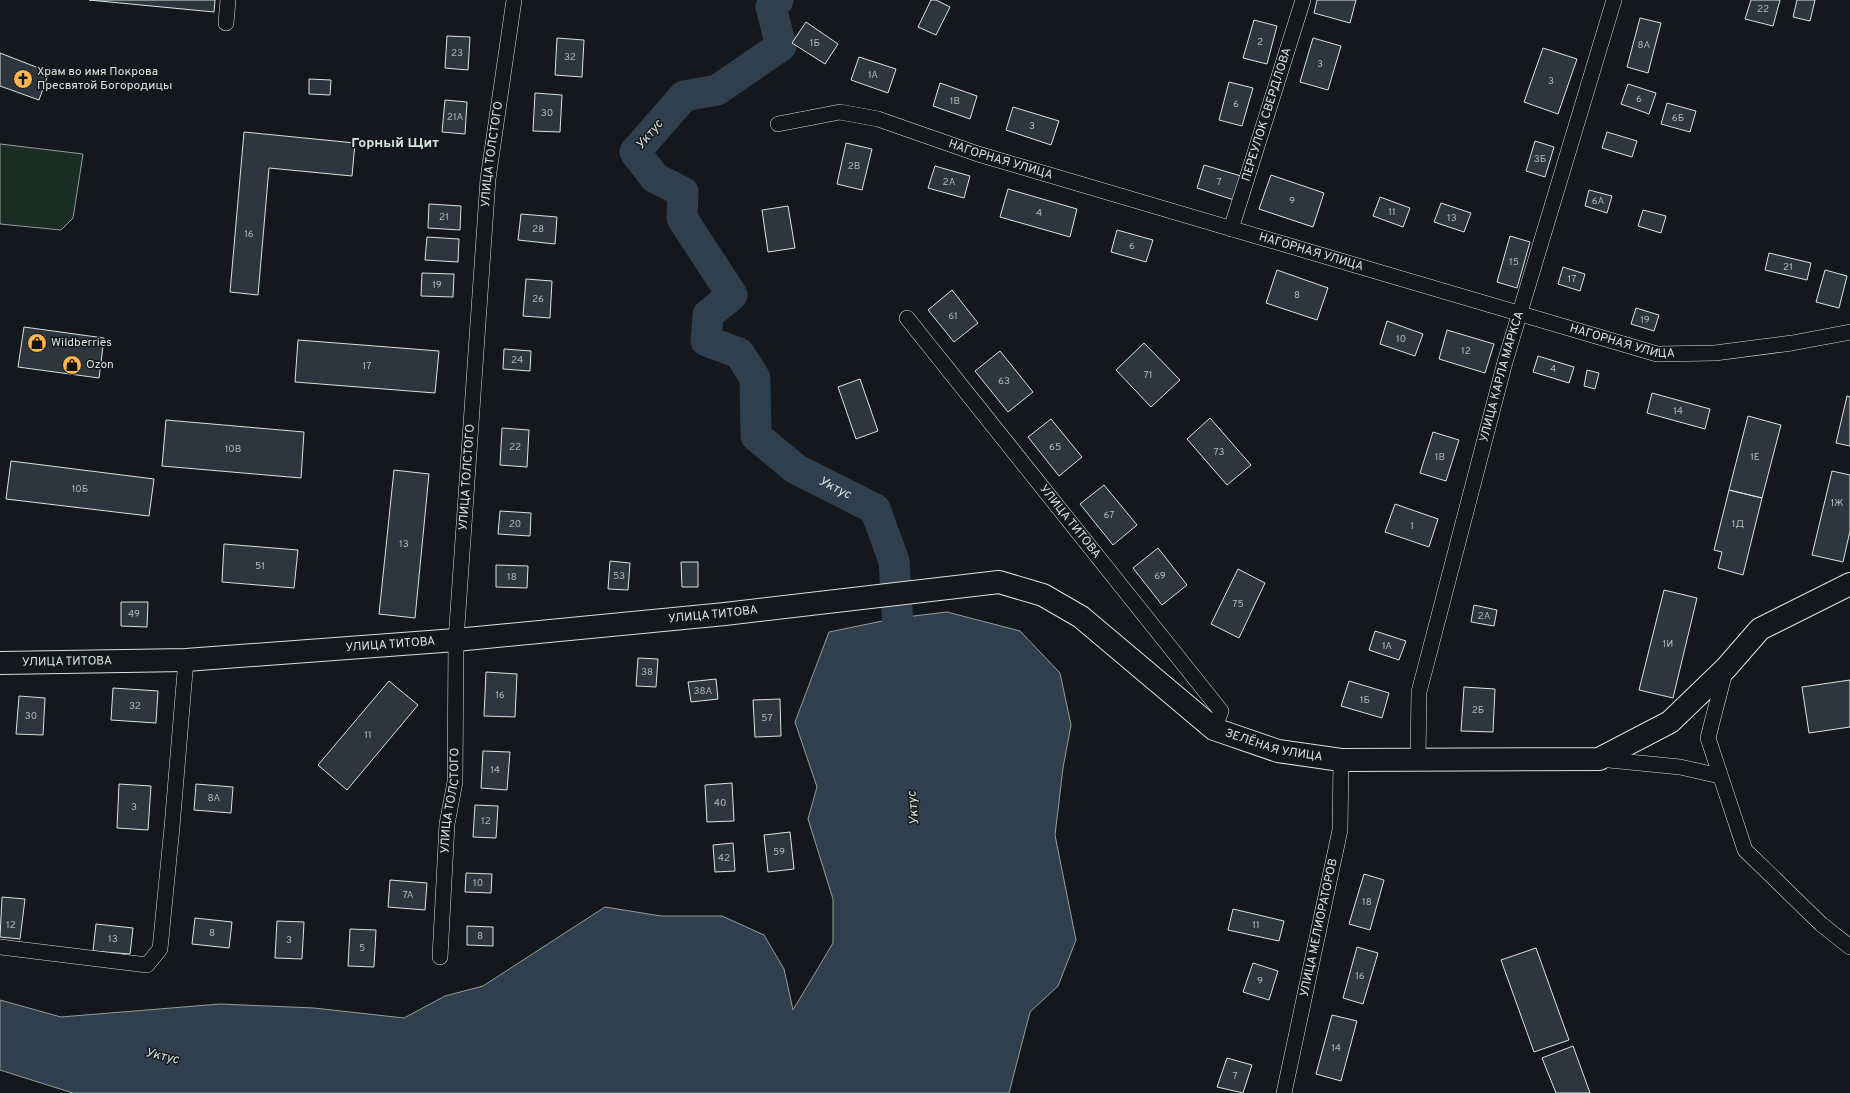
<svg xmlns="http://www.w3.org/2000/svg" width="1850" height="1093" font-family="Overpass,sans-serif">
  <style>
    .green { fill: #1a2d24; stroke: #939e99 }
    .water { fill: #2f3f4d; stroke: #939e99 }
    .lines { fill: none; stroke-linecap: round; stroke-linejoin: round }
    .river { stroke: #2f3f4d; stroke-width: 31 }
    .building { fill: #2c363c; stroke: #d8e6dc }
    .street-casing { stroke: #d8e6dc; stroke-width: 16 }
    .secondary-casing { stroke: #d8e6dc; stroke-width: 24 }
    .street { stroke: #14181c; stroke-width: 15 }
    .secondary { stroke: #14181c; stroke-width: 22 }
    .labels { text-anchor: middle; dominant-baseline: central; stroke-width: 3; stroke-linejoin: round; paint-order: stroke }
    .number-label { font-size: 10px; fill: #adbab4 }
    .poi-label { font-size: 12px; fill: #d8e6dc; stroke: #14181c; text-anchor: start }
    .street-label { font-size: 12px; fill: #d8e6dc; stroke: #14181c }
    .water-label { font-size: 13px; font-style: italic; fill: #d8e6dc; stroke: #14181c }
    .quarter-label { font-size: 14px; font-weight: bold; fill: #d8e6dc; stroke: #14181c }
  </style>
  <rect width="100%" height="100%" fill="#14181c"/>
  <path class="green" d="M0 144 83 154 73 218 61 230 0 224Z"/>
  <path class="water" d="M947 612 1020 631 1060 673 1071 725 1063 768 1055 835 1076 940 1058 986 1030 1012 1009 1093H73L0 1070V1000L61 1017 220 1004 314 1008 404 1018 445 996 483 986 605 907 661 916H722L764 935 784 969 793 1010 833 943V899L808 819 817 787 795 722 829 632 897 618Z"/>
  <g class="lines">
    <path class="river" id="s1" d="M778 0 771 7 781 46 717 90 684 96 635 152 655 178 683 192 682 218 732 295 708 315 706 341 739 353 755 378 756 436 796 469 875 509 894 561 900 659"/>
  </g>
  <path class="building" d="M89 0H215L214 12Z
    M931 0H936L950 7 936 35 918 27Z
    M1317 0H1356L1350 23 1314 13Z
    M1751 0H1780L1773 26 1745 19Z
    M1797 0H1815L1810 21 1793 17Z
    M1640 18 1661 23 1648 73 1627 67Z
    M1254 20 1277 26 1267 64 1243 58Z
    M806 22 838 44 825 64 792 43Z
    M447 36 470 37 468 70 445 68Z
    M557 38 584 40 582 77 555 75Z
    M1313 38 1341 46 1328 90 1300 82Z
    M1543 48 1577 59 1558 114 1524 102Z
    M0 53 49 72 39 100 0 86Z
    M859 57 896 69 888 93 851 80Z
    M309 79 331 80 330 95 309 94Z
    M1229 82 1253 88 1242 126 1219 120Z
    M940 83 977 96 970 119 933 106Z
    M1628 84 1656 93 1649 114 1621 104Z
    M535 93 562 95 560 132 533 131Z
    M445 100 467 102 465 134 442 132Z
    M1667 103 1696 111 1690 132 1661 124Z
    M1013 107 1059 121 1051 145 1006 130Z
    M244 132 355 143 352 176 269 168 258 295 230 292Z
    M1607 132 1637 141 1632 157 1602 148Z
    M1535 141 1554 147 1545 177 1526 171Z
    M846 143 872 149 862 190 837 184Z
    M1204 165 1241 176 1234 200 1197 188Z
    M935 166 970 176 964 198 928 188Z
    M1271 175 1324 193 1313 227 1259 209Z
    M1008 189 1077 209 1070 237 1000 217Z
    M1589 190 1612 196 1607 213 1585 206Z
    M1380 197 1410 208 1403 227 1373 216Z
    M1441 203 1471 213 1464 232 1434 222Z
    M429 204 461 206 460 230 428 228Z
    M788 206 795 248 768 252 762 210Z
    M1643 210 1666 216 1661 233 1638 226Z
    M521 214 557 217 555 244 518 240Z
    M1117 230 1153 240 1146 262 1111 252Z
    M1510 236 1530 242 1517 288 1497 282Z
    M427 237 459 239 458 262 425 260Z
    M1769 253 1811 263 1807 280 1765 270Z
    M1563 267 1585 274 1580 291 1558 284Z
    M1277 270 1328 288 1317 320 1266 303Z
    M1825 270 1847 276 1839 308 1816 302Z
    M422 273 454 274 453 297 421 296Z
    M526 279 552 281 550 318 523 316Z
    M952 290 978 323 954 342 928 310Z
    M1636 308 1659 315 1654 331 1631 324Z
    M1387 321 1423 334 1415 356 1380 344Z
    M24 327 104 338 99 378 18 367Z
    M1447 330 1494 344 1485 373 1439 359Z
    M298 340 439 351 435 393 295 382Z
    M1144 343 1180 380 1151 407 1116 370Z
    M504 349 531 351 530 371 503 369Z
    M1000 351 1033 392 1008 412 975 371Z
    M1538 356 1574 367 1569 383 1533 372Z
    M1587 370 1599 373 1595 389 1584 386Z
    M860 379 878 431 856 439 838 387Z
    M1652 393 1710 409 1705 429 1647 413Z
    M1847 396 1850 397V446L1836 443Z
    M1748 416 1781 425 1762 498 1729 490Z
    M1210 418 1251 465 1227 485 1187 439Z
    M1051 419 1082 457 1059 476 1028 437Z
    M166 420 304 432 301 478 162 466Z
    M502 428 529 430 527 467 500 465Z
    M1433 432 1459 440 1446 481 1420 473Z
    M11 461 154 479 149 516 6 499Z
    M394 470 429 474 415 618 379 614Z
    M1832 471 1850 475V531L1843 562 1812 555Z
    M1104 485 1137 525 1113 545 1080 504Z
    M1729 490 1762 498 1743 575 1718 568 1722 552 1714 550Z
    M1395 504 1438 519 1429 547 1385 532Z
    M500 511 531 513 530 536 498 534Z
    M224 544 298 550 294 588 222 582Z
    M1158 548 1187 585 1162 605 1133 568Z
    M610 561 630 563 628 590 608 589Z
    M681 562H698V587H682Z
    M496 565 528 566 527 588 496 587Z
    M1238 569 1265 583 1239 638 1211 624Z
    M1664 590 1697 598 1673 698 1639 690Z
    M121 602H148L147 627 121 626Z
    M1474 605 1497 610 1494 626 1471 622Z
    M1375 631 1406 641 1399 660 1369 650Z
    M638 658 658 659 656 687 636 686Z
    M486 672 517 674 515 717 484 716Z
    M716 679 718 699 691 702 688 682Z
    M1850 680V727L1809 733 1802 687Z
    M389 681 418 705 347 790 318 765Z
    M1349 681 1389 693 1382 718 1341 706Z
    M1464 687 1495 689 1493 732 1461 731Z
    M113 688 158 691 156 723 111 720Z
    M19 696 45 698 43 735 16 734Z
    M780 699 781 736 755 737 753 700Z
    M483 751 510 752 507 790 481 788Z
    M732 783 734 821 707 822 705 785Z
    M119 784 151 786 148 830 117 828Z
    M196 784 233 787 231 813 194 810Z
    M475 805 498 806 496 838 473 837Z
    M790 832 794 869 768 872 764 835Z
    M733 843 735 871 715 872 713 845Z
    M466 873 492 874 491 893 465 892Z
    M1364 874 1384 880 1370 930 1349 924Z
    M390 880 427 883 425 910 388 907Z
    M2 897 25 899 20 939 0 937Z
    M1233 909 1284 921 1279 941 1228 930Z
    M195 918 232 922 229 948 192 944Z
    M277 921 304 922 302 959 275 958Z
    M96 924 133 928 130 954 93 951Z
    M467 926 493 927V946L467 945Z
    M350 929 376 930 374 967 348 966Z
    M1357 947 1378 953 1363 1004 1343 998Z
    M1536 948 1569 1040 1534 1052 1501 960Z
    M1253 963 1278 971 1269 1000 1243 992Z
    M1332 1015 1357 1021 1341 1081 1316 1074Z
    M1573 1046 1590 1093H1556L1542 1058Z
    M1227 1058 1252 1065 1243 1093 1217 1087Z"/>
  <g class="lines">
    <g class="street-casing">
      <g id="street">
        <path d="M226 23 228 0"/>
        <path id="s2" d="M778 124 840 112 878 119 978 154 1657 354 1715 353 1792 343 1850 332"/>
        <path id="s3" d="M1231 229 1303 0"/>
        <path id="s4" d="M907 318 1221 711 1214 729"/>
        <path d="M1726 668 1708 738 1745 850 1821 924 1850 947"/>
        <path id="s5" d="M1418 758 1419 692 1505 362 1614 0"/>
        <path d="M1599 759 1680 767 1720 776"/>
        <path d="M0 947 147 965 160 949 172 827 186 660"/>
        <path id="s6" d="M440 957 447 824 455 782 456 640 488 179 514 0"/>
        <path id="s7" d="M1284 1093 1340 830 1341 760"/>
      </g>
    </g>
    <g class="secondary-casing">
      <g id="secondary">
        <path id="s8" d="M0 663 186 660 456 640 725 614 999 582 1043 595 1081 617 1214 729 1278 751 1341 760 1599 759 1670 722 1726 668 1760 629 1850 584"/>
      </g>
    </g>
    <use href="#street" class="street"/>
    <use href="#secondary" class="secondary"/>
  </g>
  <defs>
    <g id="church-disc" transform="scale(1)"><circle r="9.5" fill="#ffb74d" stroke="#14181c"/><path d="M-1.2-6h2.4v3.5h3.3v2.4h-3.3V6h-2.4V-.1h-3.3v-2.4h3.3Z" fill="#111"/></g>
    <g id="shop-disc" transform="scale(1)"><circle r="9.5" fill="#ffb74d" stroke="#14181c"/><path d="M-5-2.5h2.3a2.7 3.5 0 0 1 5.4 0H5L5.5 6h-11ZM-1.5-2.5h3a1.5 2.3 0 0 0-3 0Z" fill="#111"/></g>
  </defs>
  <g fill-rule="evenodd">
    <use href="#church-disc" x="23" y="79"/>
    <use href="#shop-disc" x="37" y="343"/>
    <use href="#shop-disc" x="72" y="365"/>
  </g>
  <g class="labels">
    <g class="number-label">
      <text x="1763" y="9">22</text>
      <text x="1260" y="42">2</text>
      <text x="815" y="43">1Б</text>
      <text x="1644" y="45">8А</text>
      <text x="457" y="53">23</text>
      <text x="570" y="57">32</text>
      <text x="1320" y="64">3</text>
      <text x="873" y="75">1А</text>
      <text x="1551" y="81">3</text>
      <text x="1639" y="99">6</text>
      <text x="955" y="101">1В</text>
      <text x="1236" y="104">6</text>
      <text x="547" y="113">30</text>
      <text x="455" y="117">21А</text>
      <text x="1678" y="118">6Б</text>
      <text x="1032" y="126">3</text>
      <text x="1540" y="159">3Б</text>
      <text x="854" y="166">2В</text>
      <text x="949" y="182">2А</text>
      <text x="1219" y="182">7</text>
      <text x="1292" y="201">9</text>
      <text x="1598" y="201">6А</text>
      <text x="1392" y="212">11</text>
      <text x="1039" y="213">4</text>
      <text x="444" y="217">21</text>
      <text x="1452" y="218">13</text>
      <text x="538" y="229">28</text>
      <text x="249" y="234">16</text>
      <text x="1132" y="246">6</text>
      <text x="1514" y="262">15</text>
      <text x="1788" y="267">21</text>
      <text x="1572" y="279">17</text>
      <text x="437" y="285">19</text>
      <text x="1297" y="295">8</text>
      <text x="538" y="299">26</text>
      <text x="953" y="316">61</text>
      <text x="1645" y="320">19</text>
      <text x="1401" y="339">10</text>
      <text x="1466" y="351">12</text>
      <text x="517" y="360">24</text>
      <text x="367" y="366">17</text>
      <text x="1553" y="369">4</text>
      <text x="1148" y="375">71</text>
      <text x="1004" y="381">63</text>
      <text x="1678" y="411">14</text>
      <text x="515" y="447">22</text>
      <text x="1055" y="447">65</text>
      <text x="233" y="449">10В</text>
      <text x="1219" y="452">73</text>
      <text x="1440" y="457">1В</text>
      <text x="1755" y="457">1Е</text>
      <text x="80" y="489">10Б</text>
      <text x="1837" y="503">1Ж</text>
      <text x="1109" y="515">67</text>
      <text x="515" y="524">20</text>
      <text x="1738" y="524">1Д</text>
      <text x="1412" y="526">1</text>
      <text x="404" y="544">13</text>
      <text x="260" y="566">51</text>
      <text x="619" y="576">53</text>
      <text x="1160" y="576">69</text>
      <text x="512" y="577">18</text>
      <text x="1238" y="604">75</text>
      <text x="134" y="614">49</text>
      <text x="1484" y="616">2А</text>
      <text x="1668" y="644">1И</text>
      <text x="1387" y="646">1А</text>
      <text x="647" y="672">38</text>
      <text x="703" y="691">38А</text>
      <text x="500" y="695">16</text>
      <text x="1365" y="700">1Б</text>
      <text x="135" y="706">32</text>
      <text x="1478" y="710">2Б</text>
      <text x="31" y="716">30</text>
      <text x="767" y="718">57</text>
      <text x="368" y="735">11</text>
      <text x="495" y="770">14</text>
      <text x="214" y="798">8А</text>
      <text x="720" y="803">40</text>
      <text x="134" y="807">3</text>
      <text x="486" y="821">12</text>
      <text x="779" y="852">59</text>
      <text x="724" y="858">42</text>
      <text x="478" y="883">10</text>
      <text x="408" y="895">7А</text>
      <text x="1367" y="902">18</text>
      <text x="11" y="925">12</text>
      <text x="1256" y="925">11</text>
      <text x="212" y="933">8</text>
      <text x="480" y="936">8</text>
      <text x="113" y="939">13</text>
      <text x="289" y="940">3</text>
      <text x="362" y="948">5</text>
      <text x="1360" y="976">16</text>
      <text x="1260" y="981">9</text>
      <text x="1336" y="1048">14</text>
      <text x="1235" y="1076">7</text>
    </g>
    <g class="poi-label">
      <text x="37" y="72">Храм во имя Покрова<tspan x="37" dy="14">Пресвятой Богородицы</tspan></text>
      <text x="51" y="343">Wildberries</text>
      <text x="86" y="365">Ozon</text>
    </g>
    <g class="street-label">
      <text stroke="none"><textPath href="#s3" startOffset="120">ПЕРЕУЛОК СВЕРДЛОВА</textPath></text>
      <text stroke="none"><textPath href="#s6" startOffset="805">УЛИЦА ТОЛСТОГО</textPath></text>
      <text stroke="none"><textPath href="#s2" startOffset="231">НАГОРНАЯ УЛИЦА</textPath></text>
      <text stroke="none"><textPath href="#s2" startOffset="555">НАГОРНАЯ УЛИЦА</textPath></text>
      <text stroke="none"><textPath href="#s2" startOffset="879">НАГОРНАЯ УЛИЦА</textPath></text>
      <text stroke="none"><textPath href="#s5" startOffset="392">УЛИЦА КАРЛА МАРКСА</textPath></text>
      <text stroke="none"><textPath href="#s6" startOffset="481">УЛИЦА ТОЛСТОГО</textPath></text>
      <text stroke="none"><textPath href="#s4" startOffset="261">УЛИЦА ТИТОВА</textPath></text>
      <text stroke="none"><textPath href="#s8" startOffset="715">УЛИЦА ТИТОВА</textPath></text>
      <text stroke="none"><textPath href="#s8" startOffset="391">УЛИЦА ТИТОВА</textPath></text>
      <text stroke="none"><textPath href="#s8" startOffset="67">УЛИЦА ТИТОВА</textPath></text>
      <text stroke="none"><textPath href="#s8" startOffset="1329">ЗЕЛЁНАЯ УЛИЦА</textPath></text>
      <text stroke="none"><textPath href="#s6" startOffset="157">УЛИЦА ТОЛСТОГО</textPath></text>
      <text stroke="none"><textPath href="#s7" startOffset="169">УЛИЦА МЕЛИОРАТОРОВ</textPath></text>
    </g>
    <g class="water-label">
      <text transform="translate(650 135) rotate(-50)">Уктус</text>
      <text stroke="none"><textPath href="#s1" startOffset="693">Уктус</textPath></text>
      <text transform="translate(914 808) rotate(-95)">Уктус</text>
      <text transform="translate(162 1057) rotate(13)">Уктус</text>
    </g>
    <g class="quarter-label">
      <text x="395" y="143">Горный Щит</text>
    </g>
  </g>
</svg>
